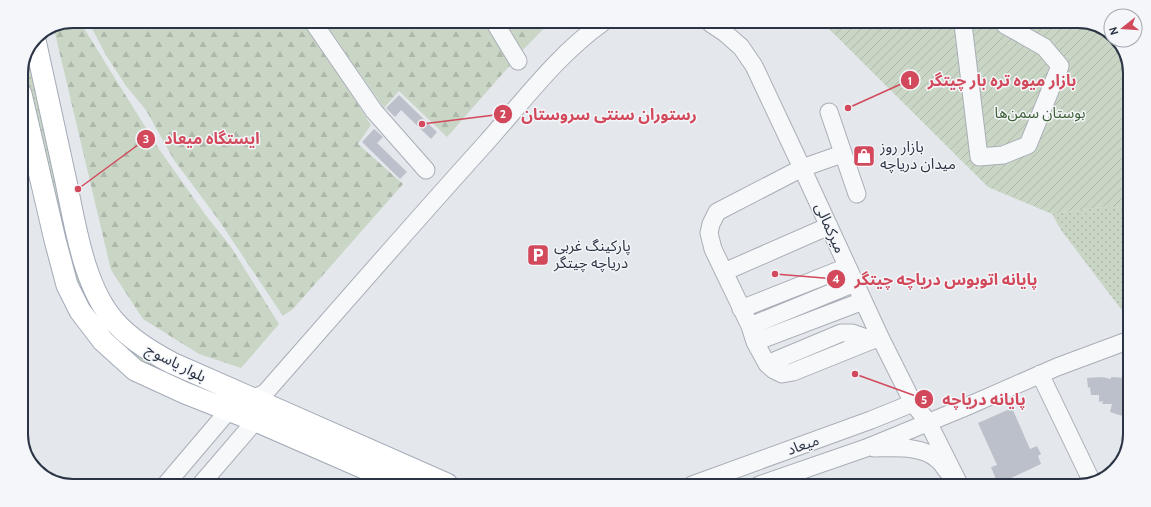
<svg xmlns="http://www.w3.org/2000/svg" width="1151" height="507" font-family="Cabin,'Noto Sans Arabic',sans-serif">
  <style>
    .grass { fill: url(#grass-dots) }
    .forest { fill: url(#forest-firs) }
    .garden { fill: url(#garden-furrows) }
    .building { fill: #bbc0ca }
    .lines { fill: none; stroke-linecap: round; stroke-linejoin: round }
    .minor-casing { stroke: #a9aeb7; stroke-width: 19 }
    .major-casing { stroke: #a3abb8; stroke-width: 23 }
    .minor { stroke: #f7f8fa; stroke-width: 17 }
    .major { stroke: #fff; stroke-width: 21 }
    .labels { text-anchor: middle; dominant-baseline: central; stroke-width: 3; stroke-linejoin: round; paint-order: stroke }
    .park-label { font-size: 15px; fill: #3f6138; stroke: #f4f6f9 }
    .poi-label { font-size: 15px; fill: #2b3445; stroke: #f4f6f9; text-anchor: start }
    .street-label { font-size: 15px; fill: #2b3445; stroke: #f4f6f9 }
    .rim { fill: none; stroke: #2b3445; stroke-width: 2 }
    .leader { fill: none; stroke: #d1495b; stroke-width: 1.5 }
    .callout-dot { fill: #d1495b; stroke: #f4f6f9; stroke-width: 1.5 }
    .mark-label { font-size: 12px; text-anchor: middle; font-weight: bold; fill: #fff }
    .callout-label { font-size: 16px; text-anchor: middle; font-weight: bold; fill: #d1495b; stroke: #f4f6f9; stroke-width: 3; stroke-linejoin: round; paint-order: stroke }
  </style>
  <defs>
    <pattern id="grass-dots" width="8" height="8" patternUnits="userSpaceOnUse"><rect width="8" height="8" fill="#c9d6c5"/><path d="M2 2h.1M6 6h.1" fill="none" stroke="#adb8ab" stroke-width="1.8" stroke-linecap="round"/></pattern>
    <pattern id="forest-firs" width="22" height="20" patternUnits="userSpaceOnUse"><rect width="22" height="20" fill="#c9d6c5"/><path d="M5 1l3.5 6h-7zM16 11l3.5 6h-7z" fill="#adb8ab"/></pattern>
    <pattern id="garden-furrows" width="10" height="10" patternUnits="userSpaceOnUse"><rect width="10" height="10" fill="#c9d6c5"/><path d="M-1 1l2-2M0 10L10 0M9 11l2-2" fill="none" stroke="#adb8ab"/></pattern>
  </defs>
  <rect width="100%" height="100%" fill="#e4e7ec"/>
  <path class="grass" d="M29 54 58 179 130 349 155 366 225 398 159 376 114 345 79 291 34 118 23 66Z
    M1109 206 1128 210 1127 317 1061 230 1052 214Z"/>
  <path class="forest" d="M73 21 80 22 159 149 204 213 231 247 279 324 241 368 199 354 143 319 111 270 54 29Z
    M88 21 303 22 331 62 371 125 358 144 403 184 293 309 283 316 218 219 174 160 146 110 126 86 106 55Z
    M324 22 487 23 512 63 447 137 399 91 384 108Z
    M504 23H549L522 51Z"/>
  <path class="garden" d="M824 24 1098 25 1111 35V40H1117L1119 42 1130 69 1128 210 1109 206 1052 214 988 187Z"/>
  <path class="building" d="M399 95 437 132 431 139 401 110 395 117 386 108Z
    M374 129 383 137 377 143 407 172 400 179 362 142Z
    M1102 377 1111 379V377L1127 378 1126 417 1110 412 1112 404H1102L1103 401 1099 402V395H1091L1090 387 1088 388 1087 378Z
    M1012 408 1030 449 1037 446 1041 454 1038 456 1041 464 998 484 991 467 997 465 978 423Z"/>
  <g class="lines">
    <g class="minor-casing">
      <path id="minor" d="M313 22 374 111 426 170
        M495 23 518 61
        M710 23 725 33 741 47 754 66 802 168 880 337 913 403 928 422 960 486
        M963 24 979 157 1003 155 1028 145 1060 66 1044 47 1005 25
        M829 112 857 194
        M842 154 802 168 717 212 711 224 709 233 713 249 750 326 755 342 767 364 774 370 782 374 793 372 880 337
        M724 272 829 226
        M741 309 847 267
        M750 326 855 283
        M755 342 863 301
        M767 364 841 333H852L872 340
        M1040 374 1092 482
        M874 448C894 448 921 445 937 459 941 462 944 467 947 471
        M167 483 229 410 251 399 265 393C338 310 410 227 485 144 522 103 556 56 602 23
        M202 483 263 412
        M692 485 871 420 913 403
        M759 485 866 448 961 409 1057 367 1127 341"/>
    </g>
    <g class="major-casing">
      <path id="major" d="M35 40C45 86 55 131 65 177 75 223 83 286 115 322 131 340 151 352 172 363L447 484
        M21 94 55 240 67 285 80 311 103 341 135 370 185 393 256 421 398 483"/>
    </g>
    <use href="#minor" class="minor"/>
    <use href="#major" class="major"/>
  </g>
  <defs>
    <g id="shop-square" transform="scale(1.15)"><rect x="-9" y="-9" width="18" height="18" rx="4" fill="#d1495b" stroke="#f4f6f9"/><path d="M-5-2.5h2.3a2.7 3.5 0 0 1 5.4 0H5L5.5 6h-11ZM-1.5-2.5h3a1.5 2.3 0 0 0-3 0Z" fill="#fff"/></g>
    <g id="parking-square" transform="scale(1.15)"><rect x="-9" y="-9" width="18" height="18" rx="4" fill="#d1495b" stroke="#f4f6f9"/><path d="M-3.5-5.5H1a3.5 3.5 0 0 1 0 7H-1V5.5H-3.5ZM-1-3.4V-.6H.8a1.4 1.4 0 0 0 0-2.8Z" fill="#fff"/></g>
  </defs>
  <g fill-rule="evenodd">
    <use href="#shop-square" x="864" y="156"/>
    <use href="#parking-square" x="538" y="255"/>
  </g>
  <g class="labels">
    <g class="park-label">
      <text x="1040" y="113">بوستان سمن‌ها</text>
    </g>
    <g class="poi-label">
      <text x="880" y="147">بازار روز<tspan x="880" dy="17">میدان دریاچه</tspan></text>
      <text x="554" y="246">پارکینگ غربی<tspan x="554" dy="17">دریاچه چیتگر</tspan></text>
    </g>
    <g class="street-label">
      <text transform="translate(830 228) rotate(66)">میرکمالی</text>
      <text transform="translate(176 363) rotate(27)">بلوار یاسوج</text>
      <text transform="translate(803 445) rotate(-20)">میعاد</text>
    </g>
  </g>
  <path d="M0 0H1151V507H0ZM73 28H1078A45 45 0 0 1 1123 73V434A45 45 0 0 1 1078 479H73A45 45 0 0 1 28 434V73A45 45 0 0 1 73 28Z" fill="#f4f6f9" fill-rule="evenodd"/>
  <path class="rim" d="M73 28H1078A45 45 0 0 1 1123 73V434A45 45 0 0 1 1078 479H73A45 45 0 0 1 28 434V73A45 45 0 0 1 73 28Z"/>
  <path class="leader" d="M848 108L910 80M422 124L503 114M78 189L146 139M775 274L836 279M855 374L924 399"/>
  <g class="callout-dot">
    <circle cx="848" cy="108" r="4"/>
    <circle cx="422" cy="124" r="4"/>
    <circle cx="78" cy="189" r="4"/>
    <circle cx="775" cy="274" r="4"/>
    <circle cx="855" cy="374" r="4"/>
    <circle cx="910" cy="80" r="10"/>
    <circle cx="503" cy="114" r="10"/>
    <circle cx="146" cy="139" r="10"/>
    <circle cx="836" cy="279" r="10"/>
    <circle cx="924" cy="399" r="10"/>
  </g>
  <g class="mark-label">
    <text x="910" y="85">1</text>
    <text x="503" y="118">2</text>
    <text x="146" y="143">3</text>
    <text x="836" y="283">4</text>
    <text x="924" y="404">5</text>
  </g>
  <g class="callout-label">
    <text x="1002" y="86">بازار میوه تره بار چیتگر</text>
    <text x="609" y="120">رستوران سنتی سروستان</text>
    <text x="212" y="144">ایستگاه میعاد</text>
    <text x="946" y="285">پایانه اتوبوس دریاچه چیتگر</text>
    <text x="984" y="405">پایانه دریاچه</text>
  </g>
  <g transform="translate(1123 28) rotate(253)"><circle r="19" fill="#f4f6f9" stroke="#a4a8b1"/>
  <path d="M0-3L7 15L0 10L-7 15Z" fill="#d1495b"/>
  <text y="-6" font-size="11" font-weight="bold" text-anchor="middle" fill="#2b3445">N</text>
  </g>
</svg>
